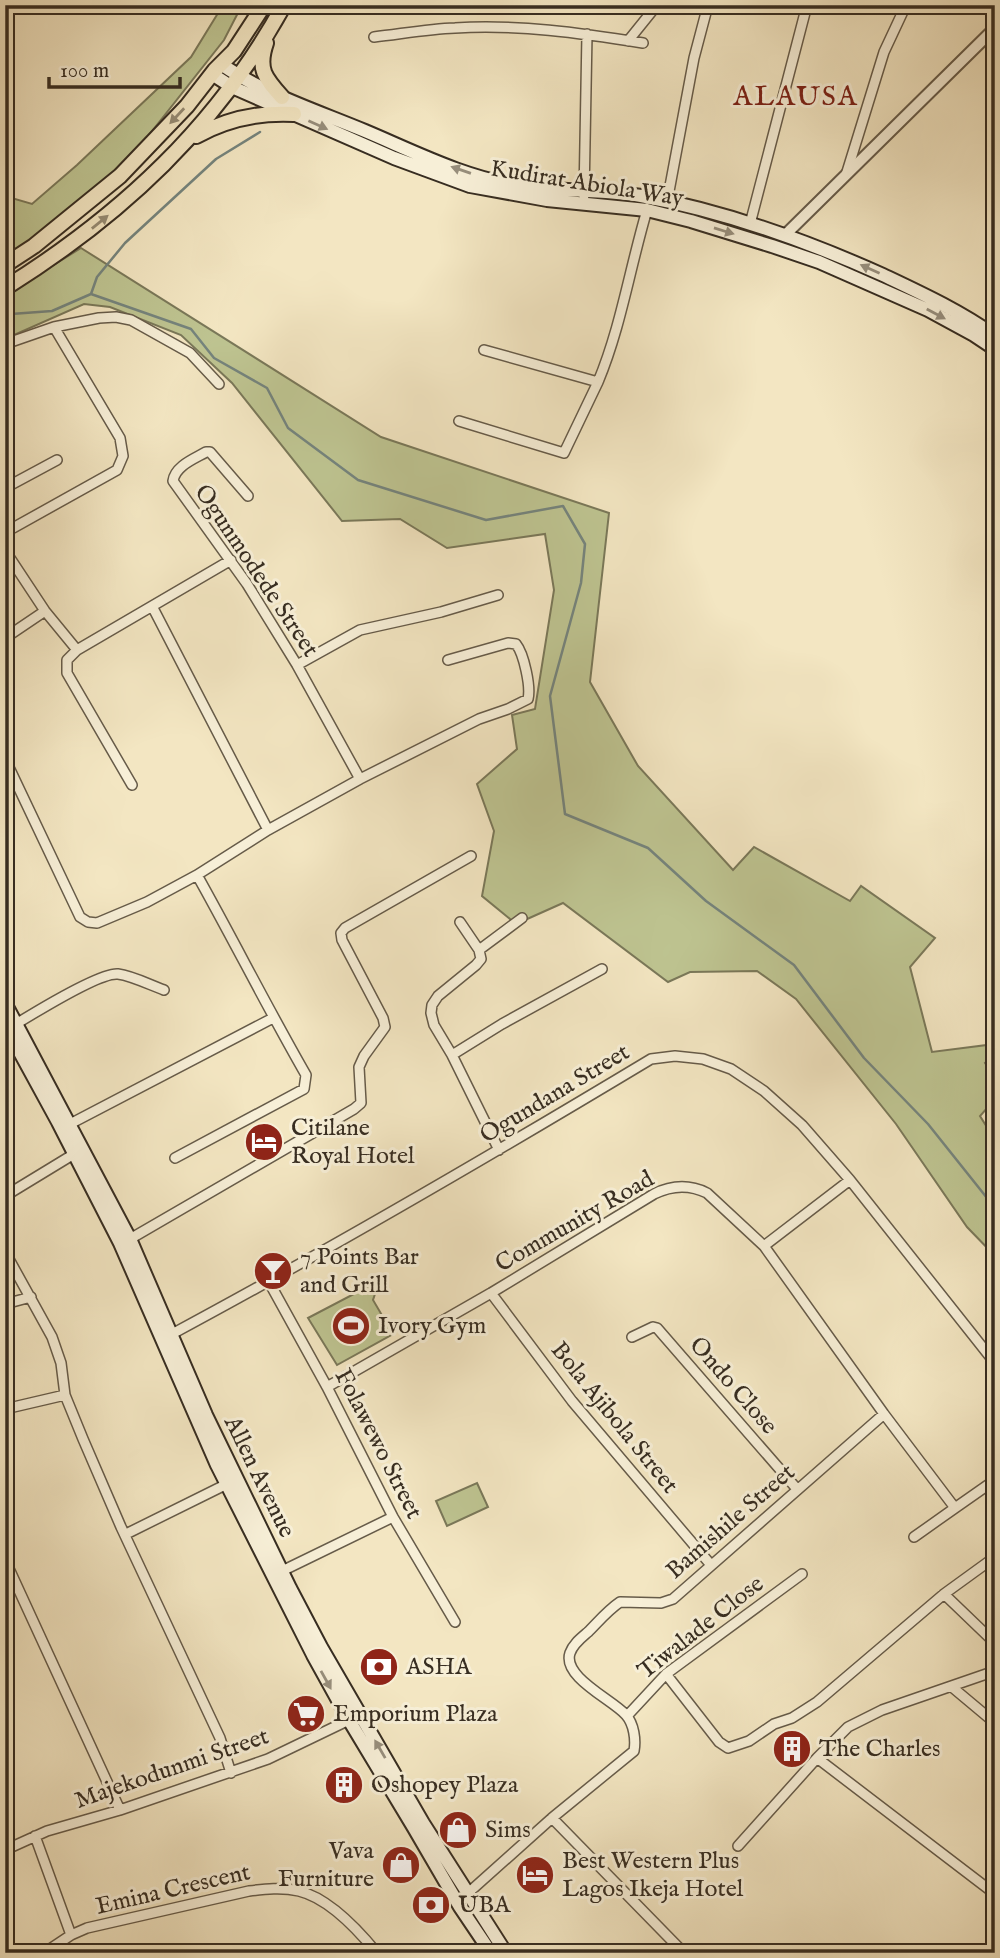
<svg xmlns="http://www.w3.org/2000/svg" width="1000" height="1958" font-family="'IM FELL English',serif">
  <style>
    .green { fill: #bec491; stroke: #7a7859; stroke-width: 2 }
    .lines { fill: none; stroke-linecap: round; stroke-linejoin: round }
    .stream { stroke: #75847d; stroke-width: 2.5 }
    .minor-casing { stroke: #665b49; stroke-width: 12 }
    .tertiary-casing { stroke: #665b49; stroke-width: 14 }
    .secondary-casing { stroke: #372d21; stroke-width: 16 }
    .primary-casing { stroke: #372d21; stroke-width: 18 }
    .minor { stroke: #f7efd7; stroke-width: 9 }
    .tertiary { stroke: #f7efd7; stroke-width: 10 }
    .secondary { stroke: #f7efd7; stroke-width: 12 }
    .primary { stroke: #f3e6c2; stroke-width: 14 }
    .oneway { fill: #958a72 }
    .oneway2 { fill: #978e7c }
    .labels { text-anchor: middle; dominant-baseline: central; stroke-width: 6; stroke-linejoin: round; paint-order: stroke }
    .street-label { font-size: 24px; fill: #372d21; stroke: #f7efd7 }
    .poi-label { font-size: 24px; fill: #372d21; stroke: #f7efd7; text-anchor: start }
    .quarter-label { font-size: 28px; letter-spacing: 2px; fill: #7a1f14; stroke: #f7efd7 }
  </style>
  <rect width="100%" height="100%" fill="#f3e6c2"/>
  <filter id="stains"><feTurbulence type="fractalNoise" baseFrequency=".00286" numOctaves="4"/><feColorMatrix values="0 0 0 0 .2 0 0 0 0 .09 0 0 0 0 .02 0 0 0 .5 -.17"/></filter>
  <radialGradient id="worn" r=".72"><stop offset=".6" stop-color="#630" stop-opacity="0"/><stop offset="1" stop-color="#630" stop-opacity=".3"/></radialGradient>
  <path class="green" d="M223 5 241 7 224 40 141 145 89 201 5 260V196L32 204 77 165 191 57Z
    M81 248 381 437 609 513 590 682 638 766 733 870 754 847 850 901 861 886 935 938 910 967 932 1052 995 1044V1054L985 1063 995 1078V1099L980 1116 995 1140V1256L967 1227 896 1124 796 999 757 971 690 972 668 982 563 903 516 924 482 896 494 831 477 784 517 749 512 715 535 709 554 590 545 534 447 548 400 519 342 521 232 383 181 335 110 307 84 304 5 339V295Z
    M369 1286 375 1294 373 1300 393 1334 337 1365 308 1318Z
    M477 1483 488 1507 447 1526 436 1501Z"/>
  <g class="lines">
    <path class="stream" d="M91 294 97 277 125 243 216 159 260 132
      M5 306 11 314 52 311 91 294 191 329 214 358 267 388 288 428 358 480 486 520 563 506 585 544 581 583 550 696 565 814 648 848 706 901 794 965 864 1058 928 1124 995 1208"/>
    <g class="minor-casing">
      <path id="minor" d="M374 37C401 34 428 29 455 28 517 24 581 33 643 43
        M628 41 657 5
        M846 175 884 52 906 5
        M584 196 587 34
        M667 202 694 58 708 5
        M750 224 807 5
        M54 327 99 318 116 317 131 320 190 353 219 384
        M5 344 54 327 120 438 123 456 117 470 13 528
        M484 350 598 382C621 327 630 267 647 210
        M459 421 564 453 598 382
        M5 488 57 460
        M248 496 210 452H206C194 459 175 466 173 481L247 584 297 665 360 779
        M6 552 45 611 77 650 231 560
        M152 606 268 830
        M5 638 45 611
        M77 650 67 660V673L132 785
        M297 665 360 630 441 612 498 595
        M5 759 80 917 88 922 97 923 147 902 197 875 268 830 360 779 479 719 508 709 528 699C531 687 524 654 516 644L508 643 448 660
        M460 922 479 950
        M16 1024C34 1013 100 972 118 974 133 976 150 985 164 990
        M452 1055 502 1024 602 969
        M70 1124 273 1018
        M499 1150 452 1055 434 1025 431 1013 432 1005 438 996 476 965 481 959 479 950 522 918
        M175 1158 304 1089 306 1075C268 1009 234 941 197 875
        M5 1196 74 1154
        M130 1239 354 1109 361 1103 359 1067 364 1056 385 1027 383 1018 342 940 341 933 345 928 471 856
        M764 1246 850 1180
        M5 1252 52 1337 61 1363 65 1395 83 1439 121 1527 220 1738 231 1773
        M269 1282 327 1387 393 1517 455 1622
        M491 1293 572 1401 711 1565
        M5 1304 31 1297
        M172 1334C334 1247 493 1154 651 1059L675 1056 703 1059 731 1069 764 1091 802 1125 850 1180 995 1363
        M632 1337 653 1327 657 1328 797 1489
        M327 1387 491 1293 654 1194C672 1185 689 1184 707 1193L764 1246 884 1414 955 1508 914 1537
        M5 1409 65 1395
        M955 1508 995 1480
        M126 1534 227 1484
        M5 1560 120 1810
        M282 1571 393 1517
        M944 1594 995 1643
        M666 1674 719 1742 728 1748 749 1741 774 1724 792 1718 817 1702 944 1594 995 1557
        M952 1687 995 1723
        M627 1716 666 1674 802 1574
        M817 1758 995 1894
        M552 1818 684 1953
        M35 1836 71 1935
        M738 1846 817 1758 848 1727 882 1710 995 1671
        M5 1850 47 1831 120 1810 268 1759 349 1720
        M467 1894 552 1818 634 1751C636 1740 634 1724 626 1715 613 1700 562 1677 570 1653 573 1644 581 1638 588 1632 598 1622 608 1610 620 1602L661 1603 673 1599 884 1414
        M44 1953 71 1935 87 1928 249 1891C265 1889 282 1887 299 1891 328 1898 359 1931 377 1953"/>
    </g>
    <g class="tertiary-casing">
      <path id="tertiary" d="M785 235 995 28"/>
    </g>
    <g class="secondary-casing">
      <path id="secondary" d="M221 64C264 94 317 111 365 131 415 152 465 178 520 186 560 192 601 189 641 196 725 211 805 240 883 275 921 293 960 311 995 336
        M212 74 232 87 394 158 470 186 547 200 647 210 691 221 772 246 819 262 928 310 974 335 995 349
        M5 1003 130 1239 206 1415 290 1588 321 1647 423 1823 506 1953
        M5 1025 58 1122 120 1243 217 1465 313 1655 349 1720 414 1828 460 1907 491 1953"/>
    </g>
    <g class="primary-casing">
      <path id="primary" d="M266 43C257 69 265 78 282 97
        M196 136C227 119 258 112 294 114
        M5 265 34 246 120 176 187 106 215 70 234 51 264 5
        M5 288C122 215 217 126 284 5"/>
    </g>
    <use href="#minor" class="minor"/>
    <use href="#tertiary" class="tertiary"/>
    <use href="#secondary" class="secondary"/>
    <use href="#primary" class="primary"/>
  </g>
  <defs><path id="oneway-solid" d="M-6-.8H1V-3.2L6.5 0L1 3.2V.8H-6Z" transform="scale(1.75)"/></defs>
  <g class="oneway">
    <use href="#oneway-solid" transform="translate(177 116) rotate(133)"/>
    <use href="#oneway-solid" transform="translate(100 222) rotate(-39)"/>
  </g>
  <g class="oneway2">
    <use href="#oneway-solid" transform="translate(318 125) rotate(24)"/>
    <use href="#oneway-solid" transform="translate(461 170) rotate(-161)"/>
    <use href="#oneway-solid" transform="translate(724 231) rotate(17)"/>
    <use href="#oneway-solid" transform="translate(870 269) rotate(-156)"/>
    <use href="#oneway-solid" transform="translate(936 314) rotate(28)"/>
    <use href="#oneway-solid" transform="translate(326 1680) rotate(61)"/>
    <use href="#oneway-solid" transform="translate(380 1749) rotate(-120)"/>
  </g>
  <defs>
    <g id="hotel-disc" transform="scale(2.0125)"><circle r="9.5" fill="#8f2418" stroke="#f7efd7"/><path d="M-6-4.5h1.5V1H6V5H4.5V3h-9V5H-6ZM-4 0a1.8 1.8 0 1 1 3.6 0ZM.5 0V-2.5h3Q6-2.5 6 0Z" fill="#fff"/></g>
    <g id="bar-disc" transform="scale(2.0125)"><circle r="9.5" fill="#8f2418" stroke="#f7efd7"/><path d="M-6-5H6L.8 .8V4.5H3.5V6h-7V4.5H-.8V.8Z" fill="#fff"/></g>
    <g id="stadium-disc" transform="scale(2.0125)"><circle r="9.5" fill="#8f2418" stroke="#f7efd7"/><path d="M0-5a6.5 5 0 1 0 0 10a6.5 5 0 1 0 0-10ZM-3.5-1.8h7v3.6h-7Z" fill="#fff"/></g>
    <g id="bank-disc" transform="scale(2.0125)"><circle r="9.5" fill="#8f2418" stroke="#f7efd7"/><path d="M-6-4H6V4H-6ZM0-2.3a2.3 2.3 0 1 0 0 4.6a2.3 2.3 0 1 0 0-4.6Z" fill="#fff"/></g>
    <g id="supermarket-disc" transform="scale(2.0125)"><circle r="9.5" fill="#8f2418" stroke="#f7efd7"/><path d="M-6-5.5h2.5l.6 2H6L4.5 2H-2.5L-4.4-4H-6ZM-1.5 3.2a1.3 1.3 0 1 0 .1 0ZM3 3.2a1.3 1.3 0 1 0 .1 0Z" fill="#fff"/></g>
    <g id="building-disc" transform="scale(2.0125)"><circle r="9.5" fill="#8f2418" stroke="#f7efd7"/><path d="M-4-6H4V6H1V3H-1V6H-4ZM-2.5-4.3h1.7v1.8h-1.7ZM.8-4.3h1.7v1.8H.8ZM-2.5-1h1.7V.8h-1.7ZM.8-1h1.7V.8H.8Z" fill="#fff"/></g>
    <g id="shop-disc" transform="scale(2.0125)"><circle r="9.5" fill="#8f2418" stroke="#f7efd7"/><path d="M-5-2.5h2.3a2.7 3.5 0 0 1 5.4 0H5L5.5 6h-11ZM-1.5-2.5h3a1.5 2.3 0 0 0-3 0Z" fill="#fff"/></g>
  </defs>
  <g fill-rule="evenodd">
    <use href="#hotel-disc" x="264" y="1142"/>
    <use href="#bar-disc" x="273" y="1271"/>
    <use href="#stadium-disc" x="351" y="1326"/>
    <use href="#bank-disc" x="379" y="1667"/>
    <use href="#supermarket-disc" x="306" y="1714"/>
    <use href="#building-disc" x="792" y="1749"/>
    <use href="#building-disc" x="344" y="1785"/>
    <use href="#shop-disc" x="458" y="1830"/>
    <use href="#shop-disc" x="401" y="1865"/>
    <use href="#hotel-disc" x="535" y="1875"/>
    <use href="#bank-disc" x="431" y="1905"/>
  </g>
  <g class="labels">
    <g class="street-label">
      <text transform="translate(587 184) rotate(9)">Kudirat Abiola Way</text>
      <text transform="translate(256 571) rotate(56)">Ogunmodede Street</text>
      <text transform="translate(555 1094) rotate(-31)">Ogundana Street</text>
      <text transform="translate(575 1222) rotate(-30)">Community Road</text>
      <text transform="translate(733 1386) rotate(49)">Ondo Close</text>
      <text transform="translate(614 1418) rotate(51)">Bola Ajibola Street</text>
      <text transform="translate(378 1444) rotate(63)">Folawewo Street</text>
      <text transform="translate(259 1477) rotate(64)">Allen Avenue</text>
      <text transform="translate(731 1522) rotate(-41)">Bamishile Street</text>
      <text transform="translate(701 1628) rotate(-38)">Tiwalade Close</text>
      <text transform="translate(172 1769) rotate(-19)">Majekodunmi Street</text>
      <text transform="translate(173 1890) rotate(-13)">Emina Crescent</text>
    </g>
    <g class="poi-label">
      <text x="291" y="1128">Citilane<tspan x="291" dy="28">Royal Hotel</tspan></text>
      <text x="300" y="1257">7 Points Bar<tspan x="300" dy="28">and Grill</tspan></text>
      <text x="378" y="1326">Ivory Gym</text>
      <text x="406" y="1667">ASHA</text>
      <text x="333" y="1714">Emporium Plaza</text>
      <text x="819" y="1749">The Charles</text>
      <text x="371" y="1785">Oshopey Plaza</text>
      <text x="485" y="1830">Sims</text>
      <text x="374" y="1851" text-anchor="end">Vava<tspan x="374" dy="28">Furniture</tspan></text>
      <text x="562" y="1861">Best Western Plus<tspan x="562" dy="28">Lagos Ikeja Hotel</tspan></text>
      <text x="458" y="1905">UBA</text>
    </g>
    <g class="quarter-label">
      <text x="796" y="97">ALAUSA</text>
    </g>
  </g>
  <rect width="1000" height="1958" fill="none" stroke="#f3e6c2" stroke-width="28"/>
  <rect x="7" y="7" width="986" height="1944" fill="none" stroke="#372d21" stroke-width="3.5"/>
  <rect x="14" y="14" width="972" height="1930" fill="none" stroke="#372d21" stroke-width="2"/>
  <path d="M49 77v10h131v-10" fill="none" stroke="#372d21" stroke-width="3.5"/>
  <text x="60" y="77" font-size="21" fill="#372d21" stroke="#f7efd7" stroke-width="5" paint-order="stroke">100 m</text>
  <rect width="100%" height="100%" filter="url(#stains)"/>
  <rect width="100%" height="100%" fill="url(#worn)"/>
</svg>
